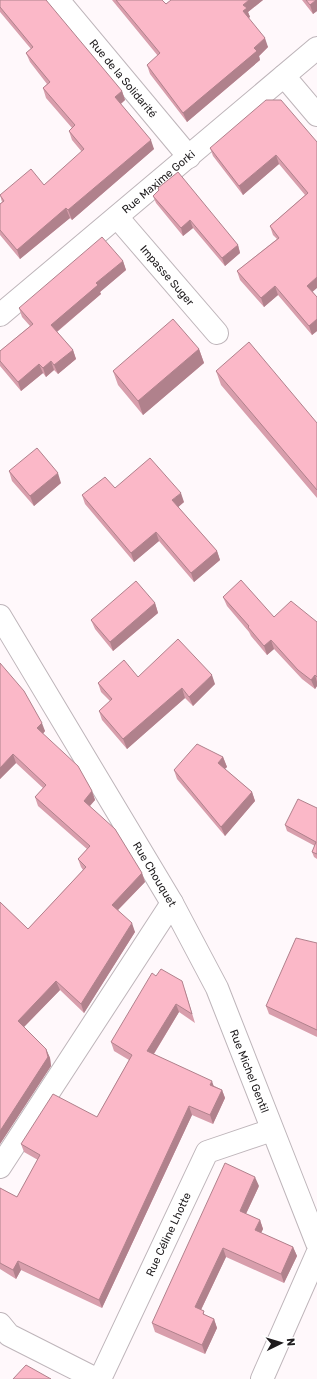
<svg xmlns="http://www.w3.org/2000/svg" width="317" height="1379" font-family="Rubik,sans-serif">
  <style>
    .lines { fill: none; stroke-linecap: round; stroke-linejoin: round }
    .minor-casing { stroke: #beb5ba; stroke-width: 24 }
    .minor { stroke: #fff; stroke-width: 22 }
    .wall { fill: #d89eac }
    .shaded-wall { fill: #b0818c }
    .building { fill: #fbb8c8; stroke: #b0818c }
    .labels { text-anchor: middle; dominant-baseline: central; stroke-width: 3; stroke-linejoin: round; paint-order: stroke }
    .street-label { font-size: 11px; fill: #1e1b1d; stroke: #fff }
  </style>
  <rect width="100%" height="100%" fill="#fff8fb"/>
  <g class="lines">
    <g class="minor-casing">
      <g id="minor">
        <path id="s1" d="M58 0 189 157"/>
        <path d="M284 76 317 115"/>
        <path id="s2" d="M117 217 217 333"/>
        <path id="s3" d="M0 315 317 48"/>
        <path id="s4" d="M0 616 172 903 217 988 317 1243"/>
        <path d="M0 1167 172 903"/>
        <path d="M0 1324 9 1335 96 1379"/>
        <path id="s5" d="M100 1379 207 1152 272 1130"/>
        <path d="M262 1379 317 1254"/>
      </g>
    </g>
    <use href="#minor" class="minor"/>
  </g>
  <path class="wall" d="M0 0 122 91 125 100 121 104 154 149 72 220 70 218 20 259 0 235V204L2 202 0 195 44 185 82 152 72 140 69 131 72 128 46 98 43 88 47 84 30 62 26 53 31 49 0 12Z
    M112 0H162L166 4 171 0H263L248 12 250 17 248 18 268 47 259 56 260 60 187 122 150 74 147 65 158 56Z
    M302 0H317V11L313 14Z
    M317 142 313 292 317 297V331L312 335 278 295 264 307 240 280 237 271 277 239 273 235 270 226 305 195 279 164 243 195 213 156 210 148Z
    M158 188 238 245 240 253 225 266 193 228 183 236 156 203 153 196 159 191Z
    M123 261 126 270 100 292 101 294 57 332 73 350 76 359 58 374 54 370 46 377 43 373 21 391 0 366V351L30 326 22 317 19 308Z
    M199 349 204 363 143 415 118 385 113 371Z
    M216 371 317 423V498L221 385Z
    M9 471 61 483 34 506 12 481Z
    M115 488 184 502 178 507 217 551 220 560 194 582 159 541 134 562 85 504 82 495Z
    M223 597 274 617 317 622V686L315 689 302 679 274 649 267 655 251 636 249 632 227 606Z
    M155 603 158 613 113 651 95 629 91 620Z
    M0 663 45 731 43 734 92 791 95 800 90 806 142 873 145 882 118 910 135 932 84 1013 60 990 24 1027 46 1049 50 1058 51 1066 0 1144V902L28 929 83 870 81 867 78 859 87 849 38 806 35 797 43 788 16 763 0 779Z
    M138 677 215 684 193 706 185 698 127 749 102 720 99 711 110 701 101 692 98 683Z
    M223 757 227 767 225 769 252 792 255 801 225 836 177 779 174 770Z
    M317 808V859L314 857 312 852 315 846 287 831 285 825Z
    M317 943V1037L269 1014 266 1006Z
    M156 976 185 990 195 1023 179 1012 154 1054 222 1090 225 1098 213 1124 192 1115 102 1308 21 1270 16 1279 0 1269V1188L17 1197 38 1160 24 1152 21 1144 97 1117 129 1060 114 1051 111 1042Z
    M259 1186 246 1214 260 1220 263 1229 261 1233 293 1247 297 1256 284 1283 226 1257 201 1310 205 1315 214 1319 217 1328 205 1354 155 1332 152 1323Z"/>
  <path class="shaded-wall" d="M249 0H263L248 12 250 17 246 20 243 11V5Z
    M316 0H317V11L313 14 310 5Z
    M265 38 268 47 259 56 260 60 187 122 183 113Z
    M122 91 125 100 118 106 115 97Z
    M151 140 154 149 72 220 68 210Z
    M276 155 279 164 243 195 239 186Z
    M66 208 70 218 20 259 17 250Z
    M190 220 193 228 183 236 181 228Z
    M238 245 240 253 225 266 222 258Z
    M123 261 126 270 100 292 101 294 54 334 51 325 96 283Z
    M317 277V288L310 294 307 286Z
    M275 286 278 295 264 307 261 298Z
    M317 319V331L312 335 309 326Z
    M199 349 204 363 143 415 138 401Z
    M73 350 76 359 58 374 54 365Z
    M51 361 54 370 46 377 43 368Z
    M39 364 43 373 21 391 18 382Z
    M58 473 61 483 34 506 30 496Z
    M181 493 184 502 176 509 172 500Z
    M156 532 159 541 134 562 131 553Z
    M217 551 220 560 194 582 191 573Z
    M155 603 158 613 113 651 110 642Z
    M271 640 274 649 267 655 264 646Z
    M212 675 215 684 193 706 189 697Z
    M315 675 317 682V686L315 689 311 680Z
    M182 688 185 698 127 749 123 739Z
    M42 723 45 731 40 737 37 728Z
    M13 754 16 763 0 779V768Z
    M223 757 227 767 221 772 218 763Z
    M92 791 95 800 87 809 84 801Z
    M252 792 255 801 225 836 221 827Z
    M142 873 145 882 115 913 112 905Z
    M132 923 135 932 84 1013 81 1004Z
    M56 981 60 990 21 1030 18 1021Z
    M176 1004 179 1012 150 1060 147 1051Z
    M46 1049 50 1058 51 1066 0 1144V1131Z
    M212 1081 215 1090 210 1085Z
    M222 1090 225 1098 213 1124 210 1115Z
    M189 1106 192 1115 102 1308 99 1300Z
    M255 1177 259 1186 243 1220 240 1211Z
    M260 1220 263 1229 258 1239 255 1230Z
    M293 1247 297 1256 284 1283 281 1274Z
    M223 1248 226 1257 198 1316 195 1307Z
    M18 1261 21 1270 16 1279 13 1270Z
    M214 1319 217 1328 205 1354 202 1345Z"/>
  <path class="building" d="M0 0H46L122 91 115 97 151 140 68 210 66 208 17 250 0 230V204L4 201 0 195 31 169 44 185 84 149 69 131 75 125 43 88 50 82 26 53 33 47 0 7Z
    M116 0H162L166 4 171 0H249L243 5 247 8 243 11 265 38 254 48 257 51 183 113 147 65 160 53Z
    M306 0H316L310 5Z
    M266 100H281L317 142V277L307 286 317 297V319L309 326 275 286 261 298 237 271 279 238 270 226 308 193 276 155 239 186 210 148Z
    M178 172 238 245 222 258 190 220 181 228 153 196 159 190 158 188Z
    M102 237 123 261 96 283 98 285 51 325 73 350 54 365 51 361 43 368 39 364 18 382 0 361V351L33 324 19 308Z
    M173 319 199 349 138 401 113 371Z
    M249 342 317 423V490L216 371Z
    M37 448 58 473 30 496 9 471Z
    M150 458 181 493 172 500 217 551 191 573 156 532 131 553 82 495 105 477 115 488Z
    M241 580 274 617 291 601 317 622V677L315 675 311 680 298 670 271 640 264 646 248 627 249 626 223 597Z
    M136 581 155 603 110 642 91 620Z
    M178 639 212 675 189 697 182 688 123 739 99 711 112 699 98 683 124 660 138 677Z
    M0 663 24 691 42 723 37 728 78 766 92 791 84 801 115 829 142 873 112 905 132 923 81 1004 56 981 18 1021 46 1049 48 1057 0 1131V902L28 929 86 867 78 859 90 846 35 797 46 785 13 754 0 768Z
    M197 744 223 757 218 763 252 792 221 827 174 770Z
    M298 799 317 808V854L312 852 316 842 285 825Z
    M296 938 317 943V1030L266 1006Z
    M161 969 182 981 192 1014 176 1004 147 1051 212 1081 210 1085 222 1090 210 1115 189 1106 99 1300 18 1261 13 1270 0 1263V1188L17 1197 40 1155 21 1144 53 1094 97 1117 132 1055 111 1042 152 973 156 976Z
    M225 1163 255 1177 240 1211 260 1220 255 1230 293 1247 281 1274 223 1248 195 1307 204 1311 203 1314 214 1319 202 1345 152 1323Z
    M26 1365 51 1379H13Z"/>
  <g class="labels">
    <g class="street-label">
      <text stroke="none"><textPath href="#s1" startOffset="102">Rue de la Solidarité</textPath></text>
      <text stroke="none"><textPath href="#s3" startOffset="207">Rue Maxime Gorki</textPath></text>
      <text stroke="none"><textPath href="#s2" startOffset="77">Impasse Suger</textPath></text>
      <text stroke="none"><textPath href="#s4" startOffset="301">Rue Chouquet</textPath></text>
      <text stroke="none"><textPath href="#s4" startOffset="520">Rue Michel Gentil</textPath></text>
      <text stroke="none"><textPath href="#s5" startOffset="160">Rue Céline Lhotte</textPath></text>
    </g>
  </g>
  <g transform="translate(281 1343) rotate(85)" stroke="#ffffff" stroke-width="3" paint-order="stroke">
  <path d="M0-3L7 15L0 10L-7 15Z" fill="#1e1b1d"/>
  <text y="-6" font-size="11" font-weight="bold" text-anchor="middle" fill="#1e1b1d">N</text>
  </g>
</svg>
